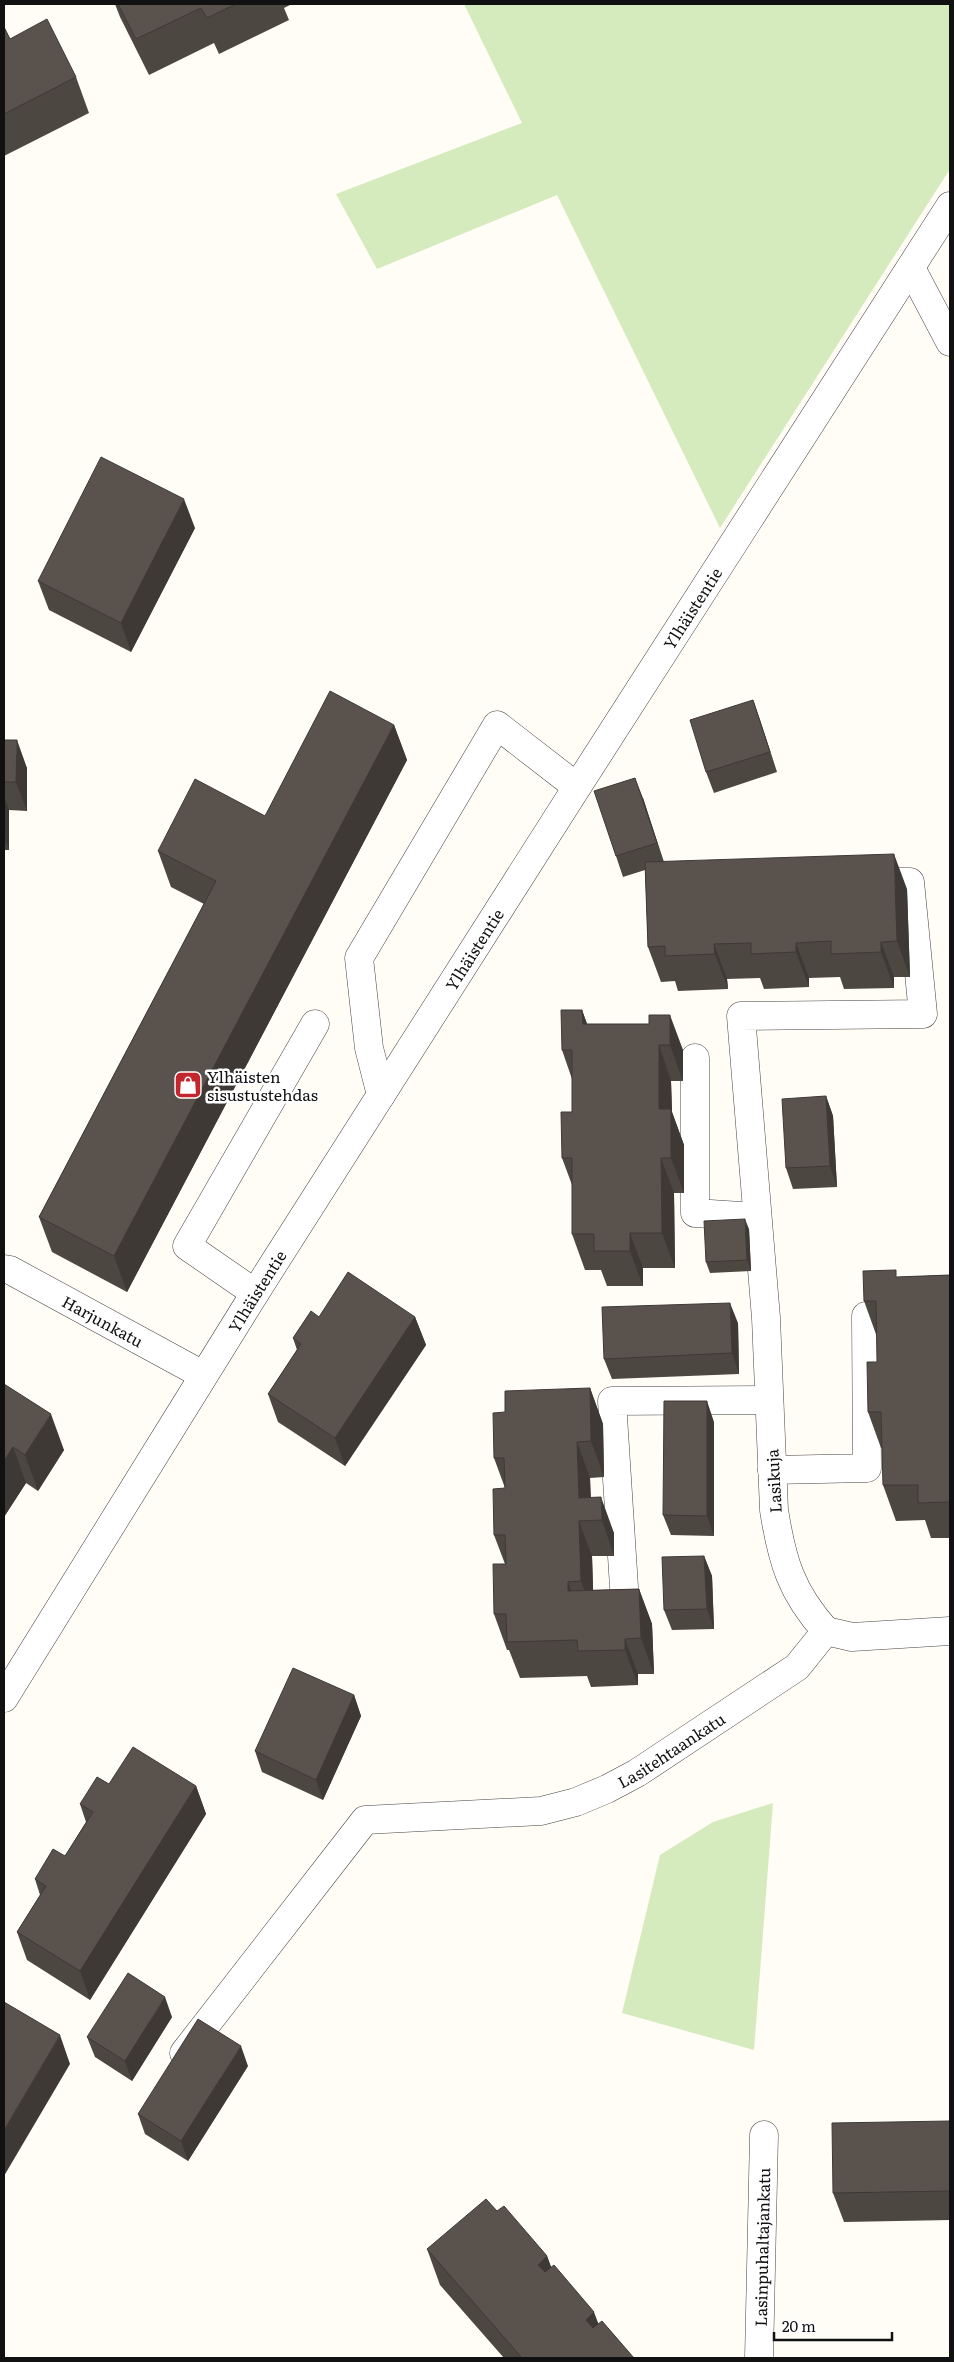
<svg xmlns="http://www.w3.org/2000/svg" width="954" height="2362" font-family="Literata,serif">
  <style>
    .green { fill: #d5ebbd }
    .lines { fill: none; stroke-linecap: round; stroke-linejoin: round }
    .minor-casing { stroke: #444; stroke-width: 29 }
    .minor { stroke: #fff; stroke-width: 28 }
    .wall { fill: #4d4742 }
    .shaded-wall { fill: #3f3936 }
    .building { fill: #5a524d; stroke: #3f3936 }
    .labels { text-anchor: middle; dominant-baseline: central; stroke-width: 5; stroke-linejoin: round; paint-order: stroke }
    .street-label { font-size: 16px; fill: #111; stroke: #fff }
    .poi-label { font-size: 16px; fill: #111; stroke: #fff; text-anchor: start }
  </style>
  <rect width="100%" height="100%" fill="#fffdf5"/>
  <path class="green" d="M464 4H950V169L720 528 557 195 377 269 336 194 522 123Z
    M773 1803 754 2050 622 2013 660 1855 713 1822Z"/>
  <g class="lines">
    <g class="minor-casing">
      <g id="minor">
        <path d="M911 268 950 342"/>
        <path d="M695 1058V1213L756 1217"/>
        <path d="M381 1095 369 1048 359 958 497 725 577 787"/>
        <path id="s1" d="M4 1269 10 1270 203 1375"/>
        <path d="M255 1293 187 1246 315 1024"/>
        <path d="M772 1470 867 1468 866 1316"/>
        <path d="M624 1587 612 1401 769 1400"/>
        <path d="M826 1631C791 1592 782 1561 774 1510L766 1318 741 1016 923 1014 910 882H867"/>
        <path id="s2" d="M4 1698 255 1293 577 787 950 206"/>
        <path id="s3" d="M184 2053 365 1820 541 1811 576 1802 607 1789 637 1773 797 1667 826 1631 852 1637 950 1631"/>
        <path id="s4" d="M759 2358 764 2135"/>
      </g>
    </g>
    <use href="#minor" class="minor"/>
  </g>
  <path class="wall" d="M115 4H292L284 8 289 20 219 54 214 43 149 75 120 17Z
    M4 27 10 39 76 77 89 113 4 156Z
    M195 528 131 652 49 610 38 581Z
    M753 700 777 772 714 793 706 772Z
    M394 725 407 760 127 1292 52 1252 39 1217 204 904 171 887 158 851 265 816Z
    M4 740 27 768V811L9 810V850H4Z
    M643 798 664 862 907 889 910 977H894V988L844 989 840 977 809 978V987L764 989 760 978 727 979 728 989 678 991 675 981 661 982 648 947 645 870 623 877 616 856Z
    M582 1010 587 1024H649L683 1050V1081H671L672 1112 684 1145V1193H674L675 1268H643V1286H607L601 1270H585L572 1234V1185L562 1158 572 1112V1079L562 1050Z
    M826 1096 833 1116 837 1187 793 1189 786 1168Z
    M749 1229 751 1271 710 1273 706 1262Z
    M950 1275V1538H931L925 1520 896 1521 883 1485 882 1448H881L868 1412 877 1362V1337L864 1301 899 1277Z
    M319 1317H415L426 1345 345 1466 278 1422 268 1394 297 1350 293 1338Z
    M738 1323 739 1374 612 1379 604 1359Z
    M4 1384 64 1450 38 1491 26 1483 4 1517Z
    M590 1388 603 1424 604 1477 590 1478 591 1498 614 1533V1556H592L593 1590 639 1589 652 1624 654 1674H638V1685L591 1687 587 1676 520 1678 509 1650H507L494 1614 505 1564 494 1535 505 1488 494 1458 505 1412Z
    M714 1422V1536L671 1535 663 1515Z
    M704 1556 712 1576 714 1629 672 1630 664 1610Z
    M354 1695 361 1716 323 1800 262 1772 255 1751Z
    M109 1784 196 1786 206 1814 90 2000 27 1960 17 1932 40 1895 35 1879 65 1856 86 1822 80 1804Z
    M172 2017 132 2081 95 2057 87 2037Z
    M248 2066 188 2161 145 2134 138 2114Z
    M950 2121V2220L844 2222 833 2193Z
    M497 2211 547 2256 551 2267 599 2324 634 2358H504L440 2285 427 2249Z"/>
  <path class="shaded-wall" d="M184 499 195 528 131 652 121 623Z
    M753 700 760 720 777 772 770 752Z
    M394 725 407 760 127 1292 114 1256Z
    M17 740 27 768V811L16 782Z
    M635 778 643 798 664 864 657 843Z
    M4 796 9 810V850L4 836Z
    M894 854 907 889 910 977 897 941Z
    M881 942 894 977V988L881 952Z
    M796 943 809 978V987L796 952Z
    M714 944 727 979 728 989 715 954Z
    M582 1010 595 1046 583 1024Z
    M670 1015 683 1050V1081L670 1045Z
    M659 1045 671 1081 672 1112 684 1145V1193L671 1158 659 1109Z
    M826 1096 833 1116 837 1187 830 1166Z
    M661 1158 674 1193 675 1268 662 1233Z
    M745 1219 749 1229 751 1271 747 1260Z
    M630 1233 643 1268V1286L630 1251Z
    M730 1303 738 1323 739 1374 732 1353Z
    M415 1317 426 1345 345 1466 335 1438Z
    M590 1388 603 1424 604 1477 591 1441Z
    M707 1401 714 1422V1536L707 1516Z
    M51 1414 64 1450 38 1491 25 1455Z
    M577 1442 590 1478 591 1521 579 1498Z
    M13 1447 26 1483 4 1517V1461Z
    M601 1497 614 1533V1556L602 1520Z
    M579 1521 592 1556 594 1616 581 1581Z
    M704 1556 712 1576 714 1629 707 1609Z
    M568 1582 581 1617 568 1591Z
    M639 1589 652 1624 654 1674 641 1638Z
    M625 1639 638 1674V1685L625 1650Z
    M354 1695 361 1716 323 1800 316 1780Z
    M196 1786 206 1814 90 2000 80 1971Z
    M165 1997 172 2017 132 2081 125 2061Z
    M60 2035 70 2064 4 2176V2130Z
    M241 2046 248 2066 188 2161 181 2141Z
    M547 2256 560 2291 538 2265Z
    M594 2312 607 2347 586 2320Z"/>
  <path class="building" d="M118 4H236L207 18 201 8 136 39Z
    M47 19 76 77 4 114V27L10 39Z
    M101 457 184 499 121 623 38 581Z
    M330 691 394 725 114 1256 39 1217 216 881 158 851 195 779 265 816Z
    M753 700 770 752 706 772 690 720Z
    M4 740H17L16 782H4Z
    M635 778 657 843 616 856 594 791Z
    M894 854 897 941 881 942V952L831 954V941L796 943V952L751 954V943L714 944 715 954 665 956V946L648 947 645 862Z
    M561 1010H582L583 1024H649V1015H670V1045H659V1109H671V1158H661L662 1233H630V1251H594V1234H572V1158H562L561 1112H572V1050H562Z
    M826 1096 830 1166 786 1168 782 1099Z
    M745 1219 747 1260 706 1262 704 1221Z
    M896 1270V1277L950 1275V1502L918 1503V1485H883L881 1412H868L867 1362H877L876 1301H864L863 1271Z
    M348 1272 415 1317 335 1438 268 1394 301 1344 293 1338 311 1311 319 1317Z
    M730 1303 732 1353 604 1359 602 1307Z
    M4 1384 51 1414 25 1455 13 1447 4 1461Z
    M590 1388 591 1441 577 1442 579 1498 601 1497 602 1520 579 1521 581 1581 568 1582V1591L639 1589 641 1638 625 1639V1650L578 1651 577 1640 507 1642 506 1614H494L493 1564H506L505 1535H494L493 1489 505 1488 504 1458H494L493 1413 505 1412V1391Z
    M664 1401H707V1516L663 1515Z
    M704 1556 707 1609 664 1610 662 1557Z
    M293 1668 354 1695 316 1780 255 1751Z
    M133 1747 196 1786 80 1971 17 1932 46 1886 35 1879 53 1849 65 1856 93 1812 80 1804 97 1777 109 1784Z
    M128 1973 165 1997 125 2061 87 2037Z
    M4 2002 60 2035 4 2130Z
    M198 2019 241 2046 181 2141 138 2114Z
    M950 2121V2191L833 2193 832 2123Z
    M486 2199 497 2211 504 2206 547 2256 538 2265 545 2272 554 2265 594 2312 586 2320 593 2328 602 2321 634 2358H522L427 2249Z"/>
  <defs>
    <g id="shop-square" transform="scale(1.4375)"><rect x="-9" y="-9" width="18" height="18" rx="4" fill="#c4262e" stroke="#fff"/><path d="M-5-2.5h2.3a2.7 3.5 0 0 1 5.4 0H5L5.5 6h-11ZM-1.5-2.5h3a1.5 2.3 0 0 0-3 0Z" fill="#fff"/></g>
  </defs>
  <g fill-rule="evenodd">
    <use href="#shop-square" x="188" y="1085"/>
  </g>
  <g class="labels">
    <g class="street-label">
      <text stroke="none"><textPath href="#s2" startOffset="1289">Ylhäistentie</textPath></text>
      <text stroke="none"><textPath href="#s2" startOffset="884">Ylhäistentie</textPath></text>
      <text stroke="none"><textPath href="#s2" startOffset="479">Ylhäistentie</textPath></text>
      <text stroke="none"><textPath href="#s1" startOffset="112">Harjunkatu</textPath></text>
      <text transform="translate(773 1481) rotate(-93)">Lasikuja</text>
      <text stroke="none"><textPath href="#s3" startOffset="616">Lasitehtaankatu</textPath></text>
      <text stroke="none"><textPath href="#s4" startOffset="111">Lasinpuhaltajankatu</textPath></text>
    </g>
    <g class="poi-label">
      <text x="207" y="1076">Ylhäisten<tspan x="207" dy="18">sisustustehdas</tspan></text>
    </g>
  </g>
  <rect width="954" height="2362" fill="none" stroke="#111111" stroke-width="10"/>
  <path d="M774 2332v8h118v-8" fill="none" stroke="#111111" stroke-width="2.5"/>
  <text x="782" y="2332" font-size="15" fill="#111111" stroke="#ffffff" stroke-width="4" paint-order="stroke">20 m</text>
</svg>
